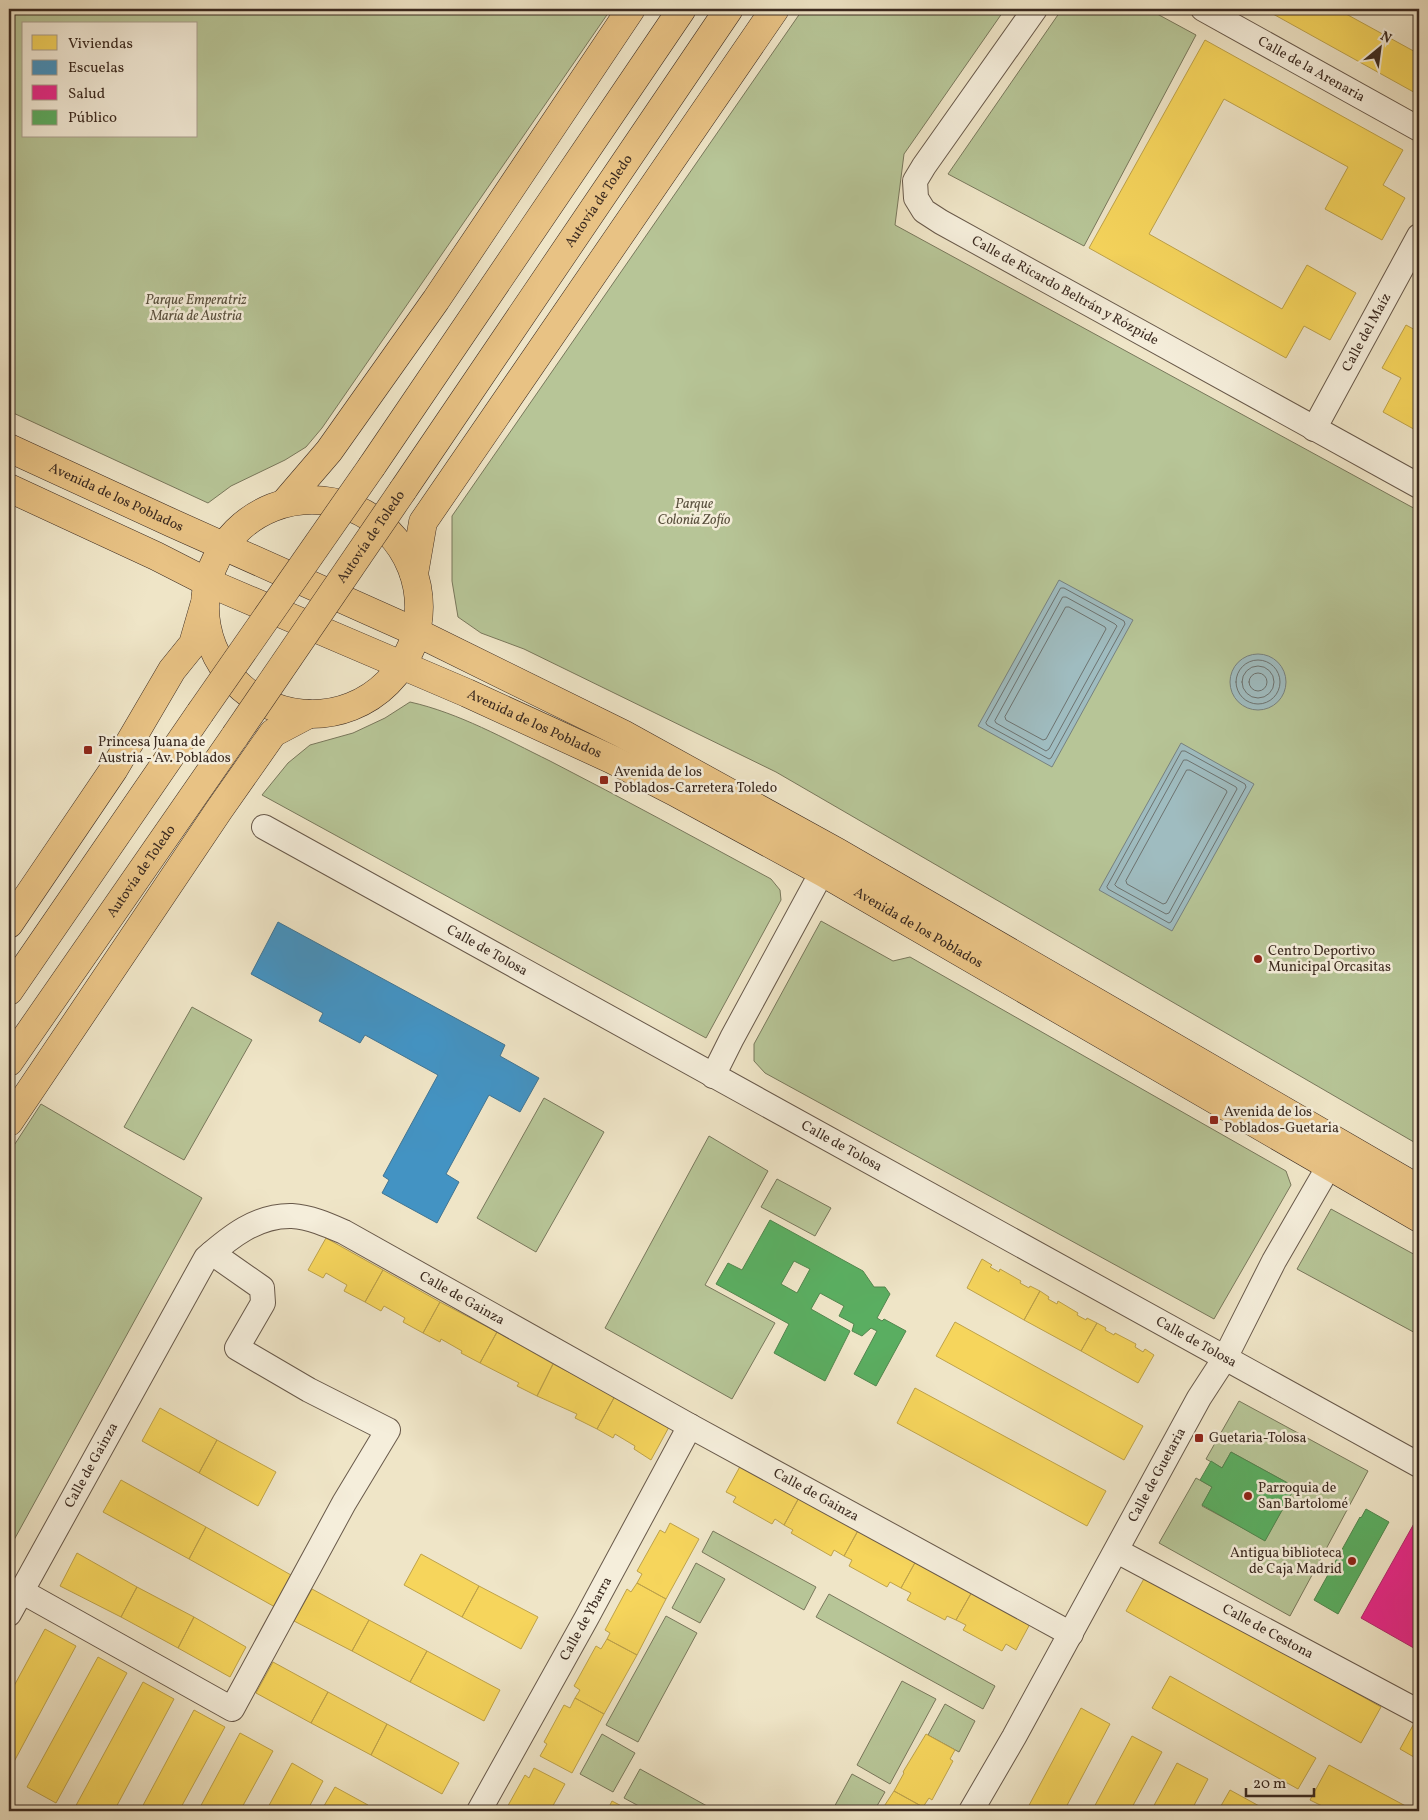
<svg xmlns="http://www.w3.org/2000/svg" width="1428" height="1820" font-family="Vollkorn,serif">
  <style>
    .green { fill: #b7c597; stroke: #79785c; fill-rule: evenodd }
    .water { fill: #9fbcc0; stroke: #778280 }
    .homes { fill: #f6d55c; stroke: #bea24a }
    .schools { fill: #4393c3; stroke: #417492 }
    .health { fill: #e7298a; stroke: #b3296a }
    .public { fill: #5aae61; stroke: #51864e; fill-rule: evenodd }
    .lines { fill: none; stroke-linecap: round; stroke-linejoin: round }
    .shore { stroke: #6d7370; stroke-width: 1 }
    .street-casing { stroke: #68594a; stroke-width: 26 }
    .primary-casing { stroke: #3b2a20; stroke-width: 29 }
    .highway-casing { stroke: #3b2a20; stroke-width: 29 }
    .street { stroke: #f5eedb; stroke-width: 24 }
    .primary { stroke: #e8c284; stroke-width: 28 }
    .highway { stroke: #e8c284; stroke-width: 28 }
    .highway-bridge-casing { stroke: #3b2a20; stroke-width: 29; stroke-linecap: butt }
    .highway-bridge { stroke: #e8c284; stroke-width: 28 }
    .poi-dot { fill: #8f2418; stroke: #f5eedb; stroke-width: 2 }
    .labels { text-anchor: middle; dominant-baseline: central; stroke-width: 5; stroke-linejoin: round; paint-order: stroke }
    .street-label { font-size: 14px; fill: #3b2a20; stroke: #f5eedb }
    .park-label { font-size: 14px; font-style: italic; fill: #5a513e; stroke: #f5eedb }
    .poi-label { font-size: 14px; fill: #3b2a20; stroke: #f5eedb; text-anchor: start }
  </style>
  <rect width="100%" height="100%" fill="#efe5c7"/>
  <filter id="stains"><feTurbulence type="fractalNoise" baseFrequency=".004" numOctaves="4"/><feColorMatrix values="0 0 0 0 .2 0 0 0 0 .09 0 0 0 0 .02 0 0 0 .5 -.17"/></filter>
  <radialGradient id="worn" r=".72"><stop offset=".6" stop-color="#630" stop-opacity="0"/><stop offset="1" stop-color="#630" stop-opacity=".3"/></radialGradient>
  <path class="green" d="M9 9H611L322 428 306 447 285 460 231 486 208 503 9 411ZM24 24H196V136H24Z
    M803 9H1005L904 154 895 225 1419 511V1145L776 772 524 649 481 633 458 617 452 581V516Z
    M1062 9H1148L1196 35 1084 246 948 174Z
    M410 702C459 713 505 739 550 761 624 799 697 839 771 879L780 890 781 900 706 1038 262 795 288 763 310 745 353 733 385 718Z
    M821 921 893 961 910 957 1286 1171 1291 1185 1214 1319 765 1073 754 1061V1044Z
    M192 1007 252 1040 184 1160 124 1127Z
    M544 1098 604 1132 536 1252 477 1218Z
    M41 1104 202 1198 9 1549V1153Z
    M709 1136 768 1171 705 1285 775 1323 732 1399 605 1328Z
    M777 1179 831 1208 815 1236 761 1207Z
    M1331 1209 1419 1257V1335L1297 1269Z
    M1239 1401 1368 1471 1290 1616 1159 1543 1196 1478 1212 1487 1202 1506 1265 1540 1295 1487 1231 1452 1222 1468 1206 1459Z
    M713 1531 816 1587 804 1610 702 1552Z
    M696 1563 725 1579 700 1623 672 1608Z
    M829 1594 995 1686 983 1709 816 1617Z
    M666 1616 697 1633 638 1742 606 1725Z
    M902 1681 936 1699 890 1784 857 1765Z
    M945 1704 975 1721 959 1752 928 1735Z
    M602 1734 635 1753 613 1792 580 1774Z
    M640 1769 716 1811H648L624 1798Z
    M852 1774 885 1792 874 1811H832Z"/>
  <path class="water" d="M1059 580 1133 620 1052 767 978 726Z
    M1230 682a28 28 0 1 1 56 0a28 28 0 1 1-56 0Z
    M1181 743 1254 784 1172 931 1099 890Z"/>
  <path class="homes" d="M1264 9H1337L1419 54V95Z
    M1205 40 1403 150 1383 185 1405 198 1382 240 1325 209 1348 167 1224 99 1149 234 1282 309 1307 265 1356 293 1330 340 1304 326 1286 358 1089 248Z
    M1406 325 1419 332V432L1383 412 1401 378 1382 368Z
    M326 1238 383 1270 365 1302 344 1291 347 1285 326 1273 323 1278 308 1270Z
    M982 1259 992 1265 990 1267 999 1272 1000 1269 1021 1281 1020 1283 1029 1288 1030 1286 1040 1291 1024 1320 967 1288Z
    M383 1270 440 1302 423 1333 403 1322 405 1318 384 1306 381 1311 365 1302Z
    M1040 1291 1049 1297 1048 1299 1057 1304 1058 1301 1078 1313 1077 1315 1086 1320 1087 1318 1097 1323 1081 1351 1024 1320Z
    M440 1302 497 1332 480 1363 461 1353 462 1351 441 1339 440 1342 423 1333Z
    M955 1322 1143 1426 1124 1460 936 1356Z
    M1097 1323 1106 1328 1105 1330 1114 1335 1115 1333 1136 1344 1135 1347 1143 1352 1145 1349 1154 1355 1138 1383 1081 1351Z
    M497 1332 553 1364 537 1396 517 1386 519 1383 480 1363Z
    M553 1364 615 1396 597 1429 575 1418 577 1414 537 1396Z
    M915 1388 1106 1491 1087 1526 897 1423Z
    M615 1396 669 1427 651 1460 634 1449 635 1446 615 1434 613 1438 597 1429Z
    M160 1408 217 1440 199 1473 142 1441Z
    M217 1440 276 1472 258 1506 199 1473Z
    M743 1461 801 1494 784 1525 775 1519 772 1524 733 1502 736 1497 726 1492Z
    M121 1480 206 1527 189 1559 103 1512Z
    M801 1494 860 1527 844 1556 834 1550 831 1556 791 1533 793 1530 784 1525Z
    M670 1523 699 1539 666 1599 637 1583 642 1574 637 1571 660 1530 665 1533Z
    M206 1527 291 1575 275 1607 189 1559Z
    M860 1527 917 1559 901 1588 890 1582 887 1587 849 1566 852 1560 844 1556Z
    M77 1553 137 1587 121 1617 60 1586Z
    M421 1554 479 1586 462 1617 404 1585Z
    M917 1559 973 1590 956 1620 947 1616 945 1620 907 1600 911 1593 901 1588Z
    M1146 1575 1381 1707 1361 1743 1126 1611Z
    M637 1583 666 1599 637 1655 607 1639 610 1633 605 1630 627 1589 631 1592Z
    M479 1586 538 1617 521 1649 462 1617Z
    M137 1587 194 1617 178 1648 121 1617Z
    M312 1589 369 1620 352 1651 294 1621Z
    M973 1590 1031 1622 1016 1650 1006 1644 1002 1651 963 1630 966 1625 956 1620Z
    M194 1617 246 1647 230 1677 178 1648Z
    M369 1620 427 1651 410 1682 352 1651Z
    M45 1629 76 1646 9 1771V1695Z
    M607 1639 637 1655 604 1714 575 1698 580 1690 574 1686 596 1646 601 1649Z
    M427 1651 500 1690 484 1721 410 1682Z
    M98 1657 127 1673 56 1803 27 1787Z
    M273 1662 328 1692 311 1723 256 1693Z
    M1170 1676 1316 1758 1298 1789 1152 1708Z
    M143 1682 174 1699 114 1811H73Z
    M328 1692 387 1724 371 1755 311 1723Z
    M575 1698 604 1714 572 1773 540 1756 547 1744 544 1742 564 1705 570 1708Z
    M1081 1708 1110 1724 1064 1811H1026Z
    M194 1710 225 1727 179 1811H140Z
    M1417 1718 1419 1719V1760L1400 1749Z
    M387 1724 459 1763 442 1794 371 1755Z
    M240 1733 273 1751 240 1811H198Z
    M926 1734 955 1750 950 1759 953 1761 932 1800 929 1798 923 1807 894 1791 904 1773 903 1772Z
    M1132 1736 1162 1752 1130 1811H1092Z
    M292 1763 323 1781 307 1811H266Z
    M1177 1763 1208 1779 1191 1811H1151Z
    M1329 1765 1415 1811H1332L1310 1800Z
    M534 1768 565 1784 550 1811H505L525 1775 529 1778Z
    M335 1787 368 1805 364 1811H321Z
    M1230 1790 1261 1807 1259 1811H1218Z
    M894 1791 923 1807 921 1811H881Z
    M612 1801 631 1811H607Z"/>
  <path class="schools" d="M278 922 505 1045 500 1056 539 1078 520 1112 489 1095 446 1174 459 1182 437 1223 382 1193 389 1180 383 1176 438 1075 365 1035 360 1043 319 1021 323 1013 251 974Z"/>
  <path class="health" d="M1416 1520 1419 1522V1651L1361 1618Z"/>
  <path class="public" d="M770 1220 863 1271 874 1287H885L890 1294 877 1318 882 1321 884 1319 906 1331 876 1386 854 1374 877 1331 871 1328 862 1336 852 1331 854 1324 839 1316 844 1306 820 1293 811 1309 850 1331 825 1381 774 1353 789 1324 716 1284 728 1263 742 1270ZM794 1261 810 1269 797 1293 781 1284Z
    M1231 1452 1295 1487 1265 1541 1202 1505 1212 1487 1200 1480 1211 1461 1222 1468Z
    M1366 1509 1389 1522 1338 1614 1314 1600 1360 1517 1361 1518Z"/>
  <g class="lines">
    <path class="shore" d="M1061 588H1064L1124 621 1125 624 1051 758 1049 759 987 725 986 723Z
      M1063 597H1066L1115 624 1117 626 1049 749 1046 751 996 723 995 721Z
      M1066 607H1069L1105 627 1106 629 1046 739 1043 740 1006 720 1005 717Z
      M1236 682a22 22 0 1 1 44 0a22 22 0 1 1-44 0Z
      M1242 682a16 16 0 1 1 32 0a16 16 0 1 1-32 0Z
      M1249 682a9 9 0 1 1 18 0a9 9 0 1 1-18 0Z
      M1182 751H1185L1245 784 1246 787 1171 922 1169 923 1108 889 1107 887Z
      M1184 760H1187L1236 787 1237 789 1169 913 1166 914 1117 887 1115 885Z
      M1187 770H1190L1226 790 1227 792 1166 903 1163 904 1127 884 1126 881Z"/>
    <g class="street-casing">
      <g id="street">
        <path id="s1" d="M1035 9 924 166 915 181 916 198 924 211 941 222 1419 486"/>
        <path id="s2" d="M1203 9 1419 129"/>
        <path id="s3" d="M1314 429 1419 236"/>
        <path id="s4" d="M264 827 1419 1465"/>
        <path d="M713 1076 732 1038 822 872"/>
        <path id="s5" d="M1117 1551 1419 1712"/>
        <path d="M21 1591 232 1709 344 1503 388 1430 309 1390 237 1348 263 1303 262 1288 212 1253"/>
        <path id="s6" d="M9 1614 206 1258C230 1237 257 1215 292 1216 310 1217 328 1225 344 1232L690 1426 1071 1634"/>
        <path id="s7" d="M479 1811 586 1619 690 1426"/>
        <path id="s8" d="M971 1811 1014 1737 1199 1398 1225 1358 1274 1261 1329 1166V1148"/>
      </g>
    </g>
    <g class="primary-casing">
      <g id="primary">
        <path id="s9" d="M9 448 172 523 416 632 623 734 837 852 1419 1189"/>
        <path id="s10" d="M9 488 156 556 207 582 467 693 613 760 675 792 822 872 1419 1218"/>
        <circle cx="312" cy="607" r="107"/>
      </g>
    </g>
    <g class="highway-casing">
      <g id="highway">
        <path d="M372 466 682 9"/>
        <path id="s11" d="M403 490 729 9"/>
        <path d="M287 500 329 451 436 300 631 9"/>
        <path d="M414 574 423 522 775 9"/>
        <path d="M9 924 114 769 172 670 193 644 204 606"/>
        <path d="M9 991 200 713"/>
        <path id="s12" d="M9 1062 235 736"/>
        <path d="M9 1122 219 810 273 733 309 714"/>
      </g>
    </g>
    <use href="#street" class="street"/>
    <use href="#primary" class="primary"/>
    <use href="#highway" class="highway"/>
    <g class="highway-bridge-casing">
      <g id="highway-bridge">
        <path d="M200 713 372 466"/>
        <path id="s13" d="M235 736 403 490"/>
      </g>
    </g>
    <use href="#highway-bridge" class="highway-bridge"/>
  </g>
  <g class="poi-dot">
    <rect x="83" y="745" width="10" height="10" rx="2.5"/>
    <rect x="599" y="775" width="10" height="10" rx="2.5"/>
    <circle cx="1258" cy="959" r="5"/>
    <rect x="1209" y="1115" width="10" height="10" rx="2.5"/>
    <rect x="1194" y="1433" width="10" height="10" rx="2.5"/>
    <circle cx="1248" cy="1496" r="5"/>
    <circle cx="1352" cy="1561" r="5"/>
  </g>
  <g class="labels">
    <g class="street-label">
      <text stroke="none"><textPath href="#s2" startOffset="124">Calle de la Arenaria</textPath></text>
      <text stroke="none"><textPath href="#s11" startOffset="349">Autovía de Toledo</textPath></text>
      <text stroke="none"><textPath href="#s1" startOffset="404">Calle de Ricardo Beltrán y Rózpide</textPath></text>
      <text stroke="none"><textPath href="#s3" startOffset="110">Calle del Maíz</textPath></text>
      <text stroke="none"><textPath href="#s9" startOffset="118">Avenida de los Poblados</textPath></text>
      <text stroke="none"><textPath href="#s13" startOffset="241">Autovía de Toledo</textPath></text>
      <text stroke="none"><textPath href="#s10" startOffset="576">Avenida de los Poblados</textPath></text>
      <text stroke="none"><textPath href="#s12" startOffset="232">Autovía de Toledo</textPath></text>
      <text stroke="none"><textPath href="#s10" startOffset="1011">Avenida de los Poblados</textPath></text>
      <text stroke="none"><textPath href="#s4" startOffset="255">Calle de Tolosa</textPath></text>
      <text stroke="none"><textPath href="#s4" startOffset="660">Calle de Tolosa</textPath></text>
      <text stroke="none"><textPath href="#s6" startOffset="695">Calle de Gainza</textPath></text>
      <text stroke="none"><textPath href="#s4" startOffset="1065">Calle de Tolosa</textPath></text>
      <text stroke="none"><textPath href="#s6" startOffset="170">Calle de Gainza</textPath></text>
      <text stroke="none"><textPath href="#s8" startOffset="384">Calle de Guetaria</textPath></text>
      <text stroke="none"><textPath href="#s6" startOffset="1100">Calle de Gainza</textPath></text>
      <text stroke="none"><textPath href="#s7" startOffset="220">Calle de Ybarra</textPath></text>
      <text stroke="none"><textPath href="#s5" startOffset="171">Calle de Cestona</textPath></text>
    </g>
    <g class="park-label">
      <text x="196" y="300">Parque Emperatriz<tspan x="196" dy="16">María de Austria</tspan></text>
      <text x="694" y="504">Parque<tspan x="694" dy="16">Colonia Zofío</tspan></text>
    </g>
    <g class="poi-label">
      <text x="98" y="742">Princesa Juana de<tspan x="98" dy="16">Austria - Av. Poblados</tspan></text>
      <text x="614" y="772">Avenida de los<tspan x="614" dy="16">Poblados-Carretera Toledo</tspan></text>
      <text x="1268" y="951">Centro Deportivo<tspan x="1268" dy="16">Municipal Orcasitas</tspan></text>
      <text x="1224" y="1112">Avenida de los<tspan x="1224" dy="16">Poblados-Guetaria</tspan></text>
      <text x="1209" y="1438">Guetaria-Tolosa</text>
      <text x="1258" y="1488">Parroquia de<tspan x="1258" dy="16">San Bartolomé</tspan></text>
      <text x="1342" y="1553" text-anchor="end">Antigua biblioteca<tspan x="1342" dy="16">de Caja Madrid</tspan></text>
    </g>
  </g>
  <rect width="1428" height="1820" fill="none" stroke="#efe5c7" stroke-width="30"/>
  <rect x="10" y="10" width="1408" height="1800" fill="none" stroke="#3b2a20" stroke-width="2.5"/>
  <rect x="15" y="15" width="1398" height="1790" fill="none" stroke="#3b2a20"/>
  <rect x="22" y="22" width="175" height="115" fill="#f5eedb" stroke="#aba090"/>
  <rect x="32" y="35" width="25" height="15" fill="#f6d55c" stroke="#aba090"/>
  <text x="68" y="48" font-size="15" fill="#3b2a20">Viviendas</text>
  <rect x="32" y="60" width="25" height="15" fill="#4393c3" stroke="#aba090"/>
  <text x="68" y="72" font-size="15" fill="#3b2a20">Escuelas</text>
  <rect x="32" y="85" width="25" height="15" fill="#e7298a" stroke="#aba090"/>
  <text x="68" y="98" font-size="15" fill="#3b2a20">Salud</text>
  <rect x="32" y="110" width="25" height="15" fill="#5aae61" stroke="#aba090"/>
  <text x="68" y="122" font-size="15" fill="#3b2a20">Público</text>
  <g transform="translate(1380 48) rotate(29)" stroke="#f5eedb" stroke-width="4" paint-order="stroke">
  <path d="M0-4L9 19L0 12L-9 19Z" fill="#3b2a20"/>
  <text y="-8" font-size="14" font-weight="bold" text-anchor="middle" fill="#3b2a20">N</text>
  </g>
  <path d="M1246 1788v8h68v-8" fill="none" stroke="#3b2a20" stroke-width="2.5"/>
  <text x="1253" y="1788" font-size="15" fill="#3b2a20" stroke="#f5eedb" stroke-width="4" paint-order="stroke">20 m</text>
  <rect width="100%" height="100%" filter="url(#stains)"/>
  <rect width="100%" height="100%" fill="url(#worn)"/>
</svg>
